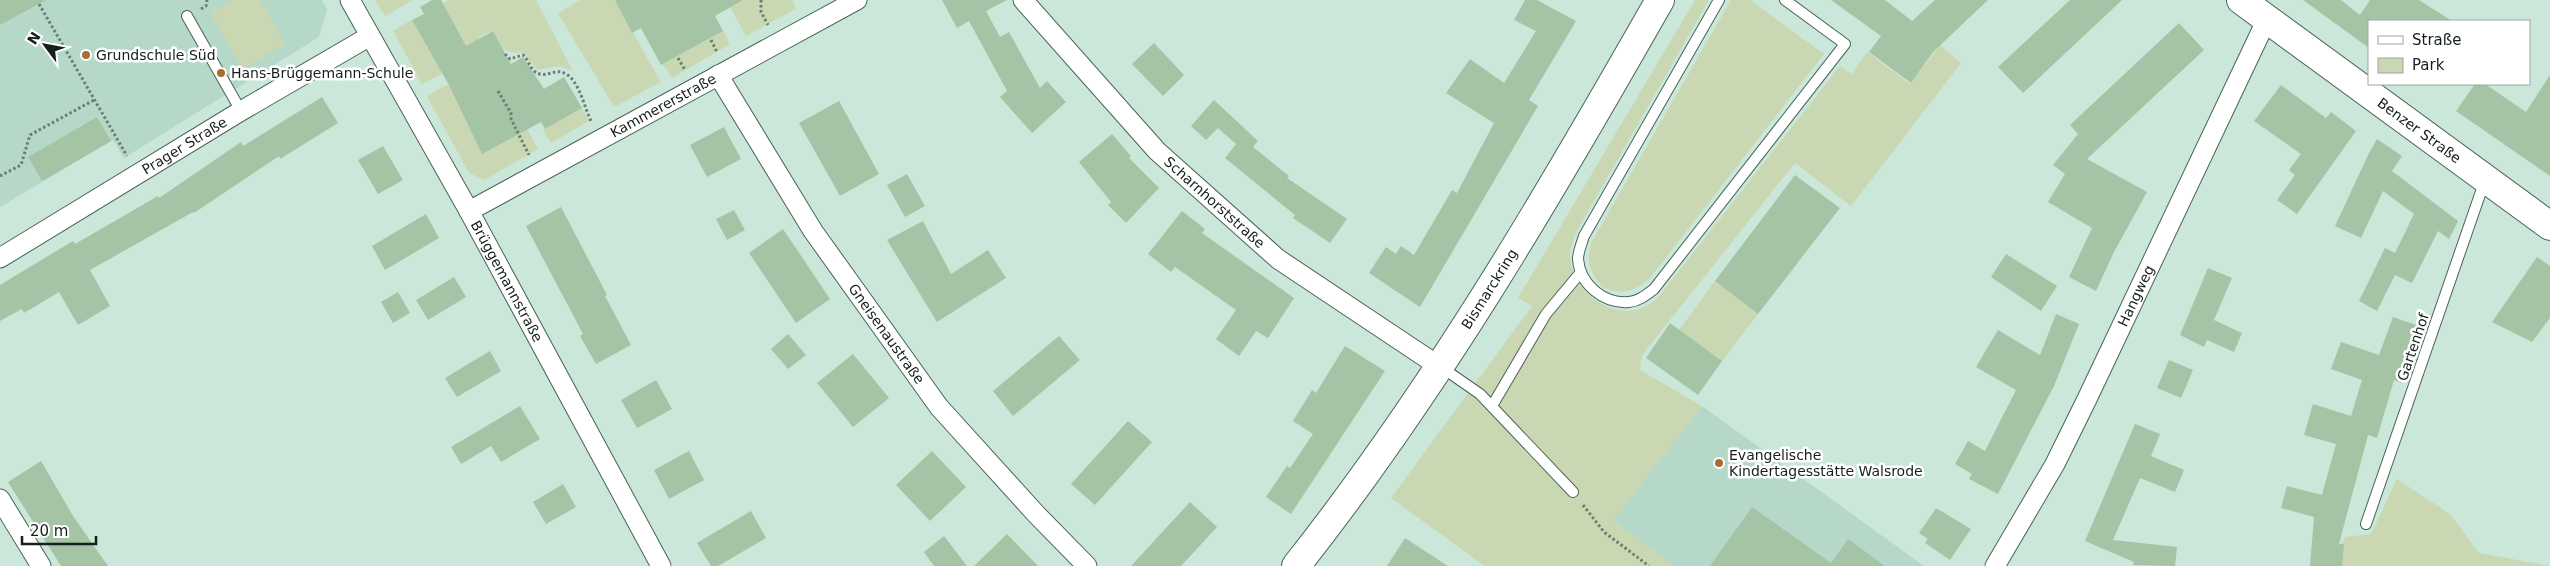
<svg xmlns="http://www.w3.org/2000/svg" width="2550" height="566" font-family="'DejaVu Sans',sans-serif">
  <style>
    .built { fill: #b5d8c9 }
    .green { fill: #cad7b3 }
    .building { fill: #a5c4a5 }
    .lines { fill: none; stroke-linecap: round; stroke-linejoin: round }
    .lane-casing { stroke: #4a6358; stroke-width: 12 }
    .street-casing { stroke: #4a6358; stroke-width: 21 }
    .secondary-casing { stroke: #4a6358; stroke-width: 30 }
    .path { stroke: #6b7e76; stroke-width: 3; stroke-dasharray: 2.5 2.5; stroke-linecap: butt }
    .lane { stroke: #fff; stroke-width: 10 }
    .street { stroke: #fff; stroke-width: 19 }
    .secondary { stroke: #fff; stroke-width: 28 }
    .poi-dot { fill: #ab6c32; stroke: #fff; stroke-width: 2 }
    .labels { text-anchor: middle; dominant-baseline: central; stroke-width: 5; stroke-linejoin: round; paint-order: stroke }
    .poi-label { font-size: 14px; fill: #151f1b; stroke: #fff; text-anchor: start }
    .street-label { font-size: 14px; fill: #151f1b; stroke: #fff }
  </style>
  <rect width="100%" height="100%" fill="#cae7d9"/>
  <path class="built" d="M0 0H322L327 10 319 37 124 158 113 140 0 207Z
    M1702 406 1924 566H1674L1613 520Z"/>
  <path class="green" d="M231 0H260L286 44 243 69 210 13Z
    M375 0H413L385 16Z
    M449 0H536L573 71 559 66 537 70 523 52C502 55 502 47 492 30L477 39 538 149 484 180 469 173 427 96 447 85 451 86 466 61 422 84 393 31 412 20 428 48H430L443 3Z
    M580 0H666L629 6 620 10 661 82 614 107 558 13Z
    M743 0H792L796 9 746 36 730 7Z
    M1695 0H1709L1578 229C1575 235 1571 244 1570 251 1567 291 1616 326 1650 304 1655 301 1660 295 1664 290L1840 66 1852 74 1867 52 1910 84 1940 45 1961 63 1851 206 1795 163 1642 355 1640 370 1702 406 1613 520 1674 566H1485L1391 498 1532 306 1518 298Z
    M1731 0H1750L1824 54 1650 278C1635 292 1624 294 1604 288 1590 274 1586 263 1591 243Z
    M723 31 730 44 672 78 663 64Z
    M582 108 589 121 551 143 543 130Z
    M1715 281 1758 314 1722 361 1679 330Z
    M2397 479 2450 514 2479 553 2550 566H2334L2345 537 2371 534Z"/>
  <path class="building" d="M0 0H46L0 25Z
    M432 0H441L466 46 493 31 511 64 523 57 544 89 564 77 582 108 545 129 541 122 482 154 449 85 412 20 424 14 420 7Z
    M615 0H743L715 16 723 31 661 65 641 28 632 33Z
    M942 0H1007L986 11 1000 37 1009 32 1040 88 1047 81 1066 102 1032 133 1000 97 1007 91 969 21 957 28Z
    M1525 0H1537L1576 21 1529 100 1538 106 1420 307 1369 273 1386 247 1396 254 1401 246 1414 255 1452 190 1457 193 1494 123 1446 93 1470 59 1504 83 1536 31 1514 20Z
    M1831 0H1885L1912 21 1935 0H1988L1933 52 1911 83 1869 52 1881 36Z
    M2070 0H2122L2023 93 1998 67Z
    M2303 0H2341L2360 15 2370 0H2419L2452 21H2369V48Z
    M2179 23 2204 50 2087 159 2147 192 2114 252 2096 291 2069 277 2092 228 2048 202 2065 174 2053 165 2078 134 2070 125Z
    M1154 43 1184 75 1163 96 1132 64Z
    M2550 75V176L2456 111 2475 84H2485L2526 112Z
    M2281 85 2326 118 2331 112 2356 131 2297 214 2277 200 2295 175 2289 170 2301 154 2254 121Z
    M322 97 338 123 280 159 279 156 194 213 193 212 90 270 110 306 78 325 59 292 24 313 22 309 0 321V285L73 241 75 244 158 196 159 198 241 142 243 146Z
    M1214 100 1258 141 1253 147 1289 176 1287 178 1347 219 1330 243 1293 218 1295 215 1225 158 1236 144 1218 128 1206 140 1191 126Z
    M839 101 879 174 840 196 799 123Z
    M97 117 111 141 42 181 28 157Z
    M724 127 741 159 707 177 690 145Z
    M1112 134 1131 156 1129 158 1159 188 1126 223 1108 205 1111 202 1079 162Z
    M2377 139 2402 156 2392 171 2458 221 2449 239 2438 231 2412 283 2395 275 2377 311 2359 301 2385 248 2395 253 2414 214 2383 191 2361 238 2335 226 2369 153Z
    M383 146 403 180 378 194 358 160Z
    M907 174 925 206 905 217 887 185Z
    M1795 175 1840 208 1758 314 1715 281Z
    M561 207 607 295 605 296 631 345 596 364 580 336 583 334 526 226Z
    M734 210 745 230 727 240 716 219Z
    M1182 211 1205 229 1202 233 1294 298 1268 338 1256 331 1239 356 1216 339 1236 310 1175 267 1171 272 1148 254Z
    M426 214 439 238 385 270 372 246Z
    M923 221 951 274 988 250 1006 278 937 322 887 240Z
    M783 229 830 299 796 323 749 253Z
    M2006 254 2057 286 2041 311 1991 277Z
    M2537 257 2550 266V318L2532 342 2492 322Z
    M2208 268 2232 278 2214 320 2242 333 2234 352 2207 340 2204 347 2180 335Z
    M454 277 466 297 428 320 416 300Z
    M398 292 410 313 393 323 381 302Z
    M2056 314 2079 324 2054 386 1998 494 1969 479 1972 474 1955 464 1968 441 1985 451 2016 390 1976 367 1998 330 2040 355Z
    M2393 317 2419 326 2401 383 2394 380 2377 438 2368 435 2339 544H2344L2342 566H2310L2314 517 2281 508 2287 486 2322 495 2336 444 2304 435 2313 404 2351 416 2362 380 2331 369 2341 342 2379 355Z
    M1670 323 1722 361 1698 395 1646 358Z
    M788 334 806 355 788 369 771 349Z
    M1059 336 1080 360 1013 416 993 391Z
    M1345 346 1385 371 1291 514 1266 497 1287 466 1290 468 1313 434 1293 421 1312 390 1316 393Z
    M490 351 501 371 457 397 445 378Z
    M853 354 889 398 853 427 817 383Z
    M2169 360 2193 370 2181 398 2157 388Z
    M656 380 672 409 637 428 621 400Z
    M520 406 540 439 501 462 491 446 461 464 451 447Z
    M1128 421 1152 442 1095 505 1071 484Z
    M2135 424 2160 434 2151 456 2184 470 2175 492 2140 478 2113 540 2177 547 2175 566 2133 565 2134 562 2085 541Z
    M689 451 704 480 669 499 654 470Z
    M932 451 966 487 930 521 896 485Z
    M41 461 73 516 108 566H61L8 482Z
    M563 484 576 507 546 524 533 502Z
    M1190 502 1217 527 1181 566H1131Z
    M1752 507 1831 563 1848 539 1885 566H1710Z
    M1936 508 1971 529 1950 560 1925 543 1928 539 1919 533Z
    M751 511 766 538 718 566H711L697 543Z
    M1007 534 1038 566H974Z
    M944 536 967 566H934L924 552Z
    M1405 538 1448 566H1387Z"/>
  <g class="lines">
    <g class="lane-casing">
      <path id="lane" d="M1719 0 1584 236C1582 243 1578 252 1578 259 1580 285 1604 304 1629 302 1639 301 1646 295 1654 289L1845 44 1785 0
        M187 16 241 111
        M1441 367 1480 394 1573 492
        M1492 406 1546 314 1581 272
        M2366 524 2485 180"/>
    </g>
    <g class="street-casing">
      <g id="street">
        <path id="s1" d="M350 0 469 211 661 566"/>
        <path id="s2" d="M1023 0 1157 151 1278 259 1440 367"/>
        <path id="s3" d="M718 75 813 231 939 407 1036 514 1087 566"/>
        <path id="s4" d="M469 211 857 0"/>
        <path id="s5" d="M0 258 241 111 370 36"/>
        <path d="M0 499 41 566"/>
        <path id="s6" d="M1995 566 2055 464 2087 399 2267 19"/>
      </g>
    </g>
    <g class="secondary-casing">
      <g id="secondary">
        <path id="s7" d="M2241 0 2550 226"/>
        <path id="s8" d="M1296 566C1436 389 1549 195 1660 0"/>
      </g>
    </g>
    <path class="path" d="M761 0V12L768 25
      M39 4 127 156
      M201 9 206 6 207 0
      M711 40 717 52
      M505 54 510 59 523 55C528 59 529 66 534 71 545 80 554 68 564 73 579 79 584 107 591 121
      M678 58 685 70
      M498 91 511 113V119L529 155
      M0 176 21 165 30 135 94 100
      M1583 505 1604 532 1649 566"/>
    <use href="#lane" class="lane"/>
    <use href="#street" class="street"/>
    <use href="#secondary" class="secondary"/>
  </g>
  <g class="poi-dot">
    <circle cx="86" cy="55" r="5"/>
    <circle cx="221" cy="73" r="5"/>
    <circle cx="1719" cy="463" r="5"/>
  </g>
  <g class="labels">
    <g class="poi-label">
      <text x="96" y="55">Grundschule Süd</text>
      <text x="231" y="73">Hans-Brüggemann-Schule</text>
      <text x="1729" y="455">Evangelische<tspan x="1729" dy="16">Kindertagesstätte Walsrode</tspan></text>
    </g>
    <g class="street-label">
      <text stroke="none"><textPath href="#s4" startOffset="221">Kammererstraße</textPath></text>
      <text stroke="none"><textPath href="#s7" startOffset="221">Benzer Straße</textPath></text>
      <text stroke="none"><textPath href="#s5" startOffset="216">Prager Straße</textPath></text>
      <text stroke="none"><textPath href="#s2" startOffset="279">Scharnhorststraße</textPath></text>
      <text stroke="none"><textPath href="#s1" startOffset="322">Brüggemannstraße</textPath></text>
      <text stroke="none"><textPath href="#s8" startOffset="338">Bismarckring</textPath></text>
      <text stroke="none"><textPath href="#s6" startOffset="305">Hangweg</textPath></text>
      <text stroke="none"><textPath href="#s3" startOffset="309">Gneisenaustraße</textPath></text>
      <text transform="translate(2413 347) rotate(-71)">Gartenhof</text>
    </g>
  </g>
  <rect x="2368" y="20" width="162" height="65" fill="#ffffff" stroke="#a1a5a4"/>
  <rect x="2378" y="36" width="25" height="8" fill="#ffffff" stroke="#a1a5a4"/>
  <text x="2412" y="45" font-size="15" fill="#151f1b">Straße</text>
  <rect x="2378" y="58" width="25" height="15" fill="#cad7b3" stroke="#a1a5a4"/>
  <text x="2412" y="70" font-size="15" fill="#151f1b">Park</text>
  <g transform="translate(45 45) rotate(302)" stroke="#ffffff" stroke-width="4" paint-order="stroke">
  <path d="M0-4L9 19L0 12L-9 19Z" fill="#151f1b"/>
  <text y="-8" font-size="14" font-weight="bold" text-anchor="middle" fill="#151f1b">N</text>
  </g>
  <path d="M22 536v8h74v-8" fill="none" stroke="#151f1b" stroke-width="2.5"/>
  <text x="30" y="536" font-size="15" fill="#151f1b" stroke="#ffffff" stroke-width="4" paint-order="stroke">20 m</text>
</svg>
